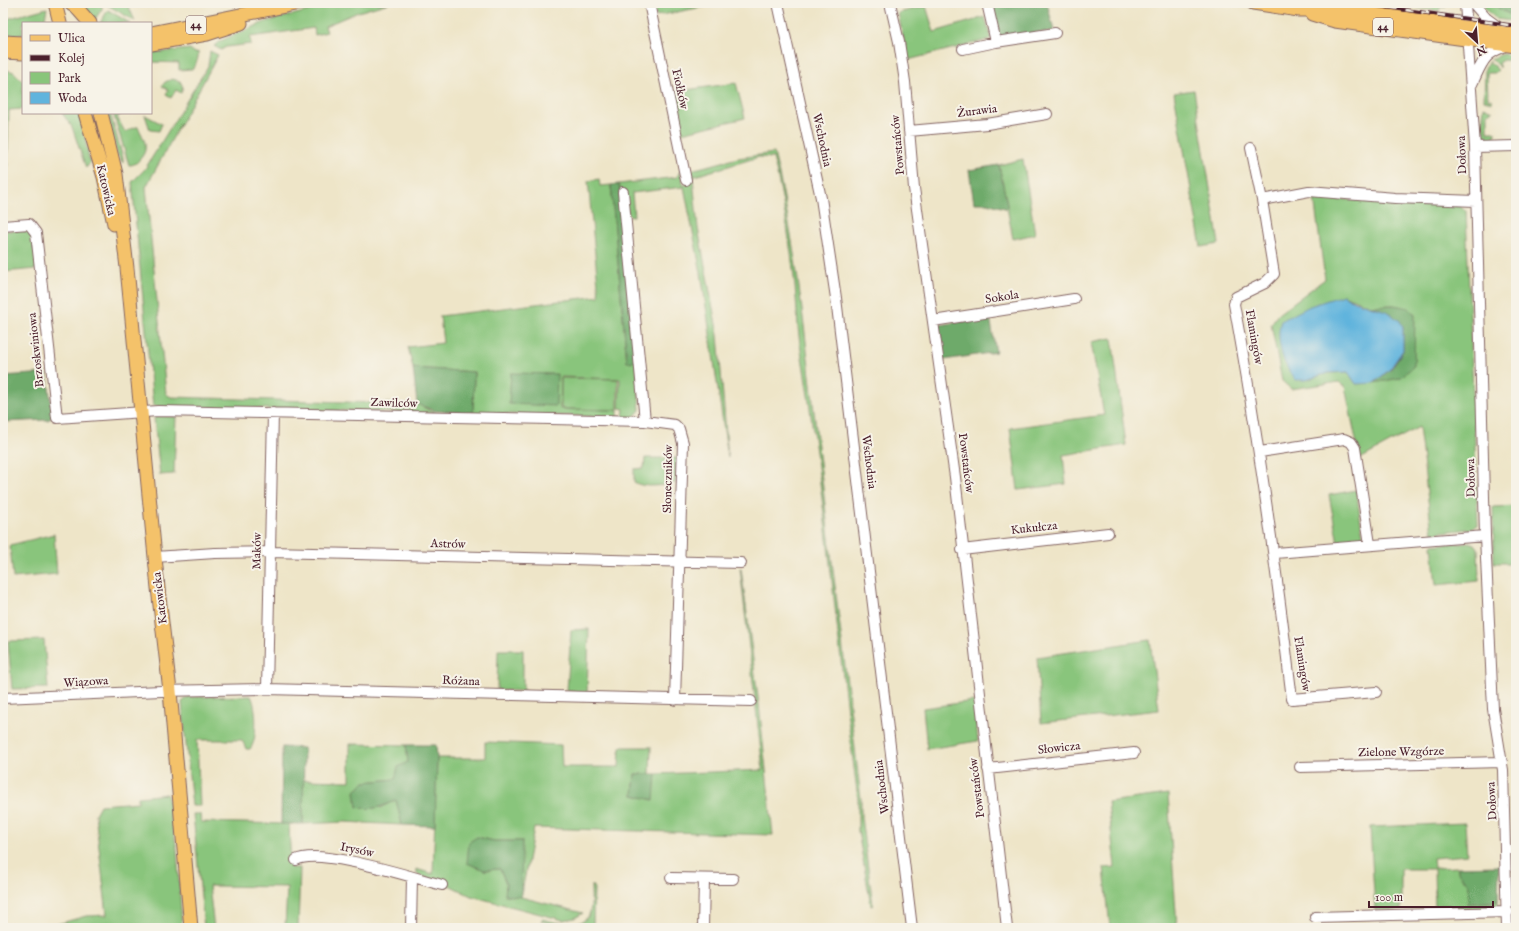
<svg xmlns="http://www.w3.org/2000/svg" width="1519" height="931" font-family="'IM FELL English',serif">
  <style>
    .green { fill: #89c57b; stroke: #6a7253; fill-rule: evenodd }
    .forest { fill: #6eaa6b; stroke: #5c644b }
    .water { fill: #61b4dd; stroke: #566a84 }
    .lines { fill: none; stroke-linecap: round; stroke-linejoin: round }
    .minor-casing { stroke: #836462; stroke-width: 12 }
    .major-casing { stroke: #836462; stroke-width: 15 }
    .minor { stroke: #fff; stroke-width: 10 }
    .major { stroke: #f4c26a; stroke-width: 13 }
    .rail-casing { stroke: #4a1f2b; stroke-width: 4 }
    .rail { stroke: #f7f3e8; stroke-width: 2.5; stroke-dasharray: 8; stroke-linecap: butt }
    .labels { text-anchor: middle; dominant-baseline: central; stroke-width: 4; stroke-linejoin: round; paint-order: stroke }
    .shield { fill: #f7f3e8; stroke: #7e5f64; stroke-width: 1 }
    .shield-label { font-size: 11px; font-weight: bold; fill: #4a1f2b }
    .street-label { font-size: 12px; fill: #4a1f2b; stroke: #f7f3e8 }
  </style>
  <rect width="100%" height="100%" fill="#f7f3e8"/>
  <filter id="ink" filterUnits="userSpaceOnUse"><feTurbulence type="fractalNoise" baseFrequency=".025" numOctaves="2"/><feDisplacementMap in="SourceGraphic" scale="8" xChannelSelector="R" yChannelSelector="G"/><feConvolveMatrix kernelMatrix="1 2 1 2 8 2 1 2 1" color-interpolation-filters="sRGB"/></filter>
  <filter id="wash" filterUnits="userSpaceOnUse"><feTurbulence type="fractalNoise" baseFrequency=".012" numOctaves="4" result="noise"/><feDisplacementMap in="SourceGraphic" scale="16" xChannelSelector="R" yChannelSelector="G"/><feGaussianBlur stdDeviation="0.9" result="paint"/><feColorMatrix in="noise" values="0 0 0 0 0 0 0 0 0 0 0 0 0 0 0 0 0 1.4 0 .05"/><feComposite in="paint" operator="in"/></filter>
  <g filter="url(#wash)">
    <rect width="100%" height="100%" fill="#eee5c8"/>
    <path class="green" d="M79 3H99L102 5V9L93 22Z
      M105 3H127L135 21 107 5Z
      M338 3H389L358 12 325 26 327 32 315 35 314 28 250 37 251 44 226 47 221 50 214 46 220 41 265 22Z
      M653 3H724L656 16Z
      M1382 3H1447L1445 7 1440 8 1439 11Z
      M1480 3H1493L1499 9 1511 15V21L1496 19Z
      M926 6 934 32 985 17 991 39 908 60 898 13Z
      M47 8 44 23H23V35L3 34V20Z
      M108 10 130 23H100Z
      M190 49 195 53 198 52C199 59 196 64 192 69L179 70V63L152 62 151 70V53Z
      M210 51 218 55 146 187 166 394 171 397 417 404 435 413 153 406 132 182 145 169 208 66Z
      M1503 54 1516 56V61L1503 60 1498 63 1500 68 1491 59Z
      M1489 61 1498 70 1495 73H1487L1488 99H1493L1492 102 1484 100 1485 68Z
      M3 69 14 72 23 82V109L9 110 7 178H3Z
      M172 79 180 81 183 87 181 93 176 90 171 98 166 95 168 90 162 86 165 82Z
      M736 83 745 118 682 133 671 92Z
      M1194 90 1219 244 1201 247 1174 93Z
      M1484 107 1493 111 1488 113V132H1495V137L1490 140 1481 133Z
      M62 113H80L90 163 86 168 72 127Z
      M107 113H110L123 158V163L117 154Z
      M113 113H123L117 117 125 132 136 127H138C144 139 150 148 140 159 137 163 134 165 129 165Z
      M145 115 162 124 159 131 150 130Z
      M774 153C797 246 806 342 817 438 831 558 847 678 861 799V817L873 905 871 906 858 831V799C838 648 825 495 800 344 797 325 797 305 795 286 790 243 784 200 773 158L759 157 695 176 693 179 698 228 718 335 728 458 701 273 684 187 632 193 634 216H629L619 184 677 177 680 171 684 186 687 183 691 170 738 158Z
      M1023 159 1035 234 1013 239 999 165Z
      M599 179 600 186 611 185 627 362 636 361 640 410 633 418 623 417 624 409 619 408 620 379 561 377 560 409 618 410V417L473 413 474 372 413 368 408 347 443 343 440 316 599 296 588 181Z
      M1314 198 1461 206 1466 211 1478 525 1470 529 1432 533 1419 427 1360 459 1345 387 1339 382 1291 389 1282 381 1271 324 1278 314 1325 279ZM1343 295 1371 306 1394 305 1400 378 1356 384 1348 372 1328 373 1306 380Z
      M29 230 34 234 37 269 3 272V231Z
      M1112 338 1126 445 1063 455 1066 484 1018 490 1010 428 1104 415 1091 342Z
      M561 378 618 379V410L561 409Z
      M158 416 176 417 174 474 160 475 154 418Z
      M645 458H677L675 483C664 485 644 489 634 482V469L644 468Z
      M1356 490 1363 536 1360 540 1338 543 1329 495Z
      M1516 506V563H1494L1493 507Z
      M54 534 57 574 13 578 10 545Z
      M1468 542 1475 544 1478 548 1479 581 1436 585 1432 545Z
      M740 568H741L759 705 773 835 534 828 521 897 583 913 575 918 563 920 471 896 447 884 418 875 416 869 433 874 437 758H485V742L561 745 562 767H619L620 747H651L650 774H635L633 795 653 800 656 774 763 770ZM477 837 494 841H522L506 883 500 869 484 870Z
      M589 629 587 694 567 691 571 630Z
      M44 640 48 688 12 689 8 641Z
      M1150 640 1159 710 1041 723 1037 657Z
      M498 650H523V691L497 690Z
      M251 696C257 706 258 740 250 749H246L242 740H197L200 806H192L182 702 188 697Z
      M974 701 978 741 927 749 923 708Z
      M350 744 406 745 408 762 395 779 365 782 381 808 396 799 402 825 345 822 303 824V780L350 781Z
      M167 794 177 850 182 928H43L86 916 107 915 95 814 100 805 138 802V797Z
      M1168 794 1177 928H1110L1104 868 1115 867 1108 802Z
      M193 814H200L201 822 289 824 291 868H300L298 928H285L287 887 209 886 214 928H204Z
      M1465 823 1467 855 1433 858 1434 868 1458 867V872L1469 885 1468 904 1498 901V908L1435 909 1434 869H1401V910H1375L1370 827Z
      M591 886H594L593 928H565L541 921 542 919C555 922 585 931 590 912 592 904 591 894 591 886Z"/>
    <path class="forest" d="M991 3H1047L1054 31 997 37Z
      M1493 3H1516V21H1511V15L1499 9Z
      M999 165 1008 209 987 203H974L969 170Z
      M619 184 636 361 627 362 611 185Z
      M1394 305 1409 308 1415 315 1414 366 1400 378 1374 383 1391 369 1403 351V327L1399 321 1386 311 1371 306Z
      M990 317 996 352 944 360 939 325Z
      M413 368 474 372 473 413 435 411 417 404Z
      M47 373 53 417 48 420 3 422V376Z
      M511 373 557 374 556 406 509 404Z
      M406 745H436L437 758 435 826 402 825 396 800C382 807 373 811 357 807L355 791 365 782 395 779 398 767 408 762Z
      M282 747 304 748 303 824H281Z
      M635 774H656L654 800 633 795Z
      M477 837 494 841H522L521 897 505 895 506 883 500 869 484 870 467 863 469 842Z
      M1499 866 1498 901 1467 904 1469 885 1458 872V867Z"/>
    <path class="water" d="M1343 295 1354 301 1386 311 1400 321 1403 327V350L1390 369 1374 383 1356 384 1348 372 1328 373 1306 380H1296C1283 367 1275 338 1281 321L1310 306Z"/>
  </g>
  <g filter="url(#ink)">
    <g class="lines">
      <g class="minor-casing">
        <path id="minor" d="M649 3 686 180
          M778 3 821 198 836 298 912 928
          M890 3 899 42 905 82 914 188 955 477 1007 928
          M987 3 996 42 1055 33
          M1465 3 1475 147 1485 536 1493 709 1503 770 1507 928
          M1473 3 1486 18 1505 32
          M963 49 996 42
          M1472 84C1483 61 1483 54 1508 45
          M909 131 987 124 1047 114
          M1475 147 1516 146
          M1251 148 1262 200
          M623 192 645 421 675 425 679 429 683 443 675 700
          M3 226 29 224 36 233 57 418 158 411 645 421
          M933 321 1074 299
          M1260 452 1344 439 1351 442 1355 448 1370 544
          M962 550 1108 533
          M1275 553 1485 536
          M155 557 215 553 270 552 741 563
          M267 689 273 413
          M1376 692 1292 699C1276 566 1258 435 1234 304L1236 297 1265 283 1274 274 1262 200 1309 191 1395 198 1476 201
          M3 698 161 691 267 689 751 701
          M1300 767 1502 762
          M988 769 1134 753
          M296 860C320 847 414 878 442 885
          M671 878 733 879
          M1315 917 1508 912
          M411 928 412 877
          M703 928 704 879"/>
      </g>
      <g class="major-casing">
        <path id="major" d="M55 3 60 23
          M1253 3 1299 10H1332L1390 16 1516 35
          M71 4 76 7 90 23
          M1312 14 1335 21 1516 46
          M151 33 300 3
          M3 42 23 43
          M151 44 207 34 241 23
          M3 52 23 53
          M85 113 104 177 114 224
          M101 113 116 174 127 268 158 588 170 691 191 928"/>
      </g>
      <use href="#minor" class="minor"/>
      <use href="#major" class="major"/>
      <g class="rail-casing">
        <path id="rail" d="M1358 3 1516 26"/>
      </g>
      <use href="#rail" class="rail"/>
    </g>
  </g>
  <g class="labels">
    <g class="shield">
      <rect x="186" y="16" width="20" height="18" rx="3"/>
      <rect x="1373" y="18" width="20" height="18" rx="3"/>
    </g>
    <g class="shield-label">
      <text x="196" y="25">44</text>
      <text x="1383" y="27">44</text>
    </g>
    <g class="street-label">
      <text transform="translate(680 89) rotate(78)">Fiołków</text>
      <text transform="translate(977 111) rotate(-7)">Żurawia</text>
      <text transform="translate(822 140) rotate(78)">Wschodnia</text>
      <text transform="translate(898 145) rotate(-95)">Powstańców</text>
      <text transform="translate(1462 155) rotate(-92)">Dołowa</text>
      <text transform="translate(106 190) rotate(77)">Katowicka</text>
      <text transform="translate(1002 297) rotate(-9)">Sokola</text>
      <text transform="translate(1254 337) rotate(80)">Flamingów</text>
      <text transform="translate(36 350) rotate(-96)">Brzoskwiniowa</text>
      <text transform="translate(394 403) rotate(2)">Zawilców</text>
      <text transform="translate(869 462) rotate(83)">Wschodnia</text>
      <text transform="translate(966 463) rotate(83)">Powstańców</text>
      <text transform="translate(1471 478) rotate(-91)">Dołowa</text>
      <text transform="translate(668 479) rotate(-89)">Słoneczników</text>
      <text transform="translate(1034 528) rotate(-6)">Kukułcza</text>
      <text transform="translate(448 544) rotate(2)">Astrów</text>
      <text transform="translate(257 551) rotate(-89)">Maków</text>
      <text transform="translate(160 598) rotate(-97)">Katowicka</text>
      <text transform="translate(1302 664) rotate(81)">Flamingów</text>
      <text transform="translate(461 681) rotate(2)">Różana</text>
      <text transform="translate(86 682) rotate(-3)">Wiązowa</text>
      <text transform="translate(1059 748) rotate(-6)">Słowicza</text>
      <text transform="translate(1401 752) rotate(-1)">Zielone Wzgórze</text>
      <text transform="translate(882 787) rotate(-97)">Wschodnia</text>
      <text transform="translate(977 788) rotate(-97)">Powstańców</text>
      <text transform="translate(1492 801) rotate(-93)">Dołowa</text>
      <text transform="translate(357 850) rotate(12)">Irysów</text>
    </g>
  </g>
  <rect width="1519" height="931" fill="none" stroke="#f7f3e8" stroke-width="16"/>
  <rect x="22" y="22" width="130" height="92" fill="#f7f3e8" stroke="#b29e9c"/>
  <rect x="30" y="35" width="20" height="6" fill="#f4c26a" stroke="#b29e9c"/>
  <text x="58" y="42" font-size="12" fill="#4a1f2b">Ulica</text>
  <rect x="30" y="55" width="20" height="6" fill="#4a1f2b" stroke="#b29e9c"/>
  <text x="58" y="62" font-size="12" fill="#4a1f2b">Kolej</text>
  <rect x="30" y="72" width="20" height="12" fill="#89c57b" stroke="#b29e9c"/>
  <text x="58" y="82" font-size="12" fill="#4a1f2b">Park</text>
  <rect x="30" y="92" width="20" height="12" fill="#61b4dd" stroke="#b29e9c"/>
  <text x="58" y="102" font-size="12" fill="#4a1f2b">Woda</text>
  <g transform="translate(1477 42) rotate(154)" stroke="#f7f3e8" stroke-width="3" paint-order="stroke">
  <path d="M0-3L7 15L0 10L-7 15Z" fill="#4a1f2b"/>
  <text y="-6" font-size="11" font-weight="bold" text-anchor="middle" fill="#4a1f2b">N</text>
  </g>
  <path d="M1369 901v6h124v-6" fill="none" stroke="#4a1f2b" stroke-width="2"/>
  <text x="1375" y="901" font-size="12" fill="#4a1f2b" stroke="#f7f3e8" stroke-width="3" paint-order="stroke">100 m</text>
</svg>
